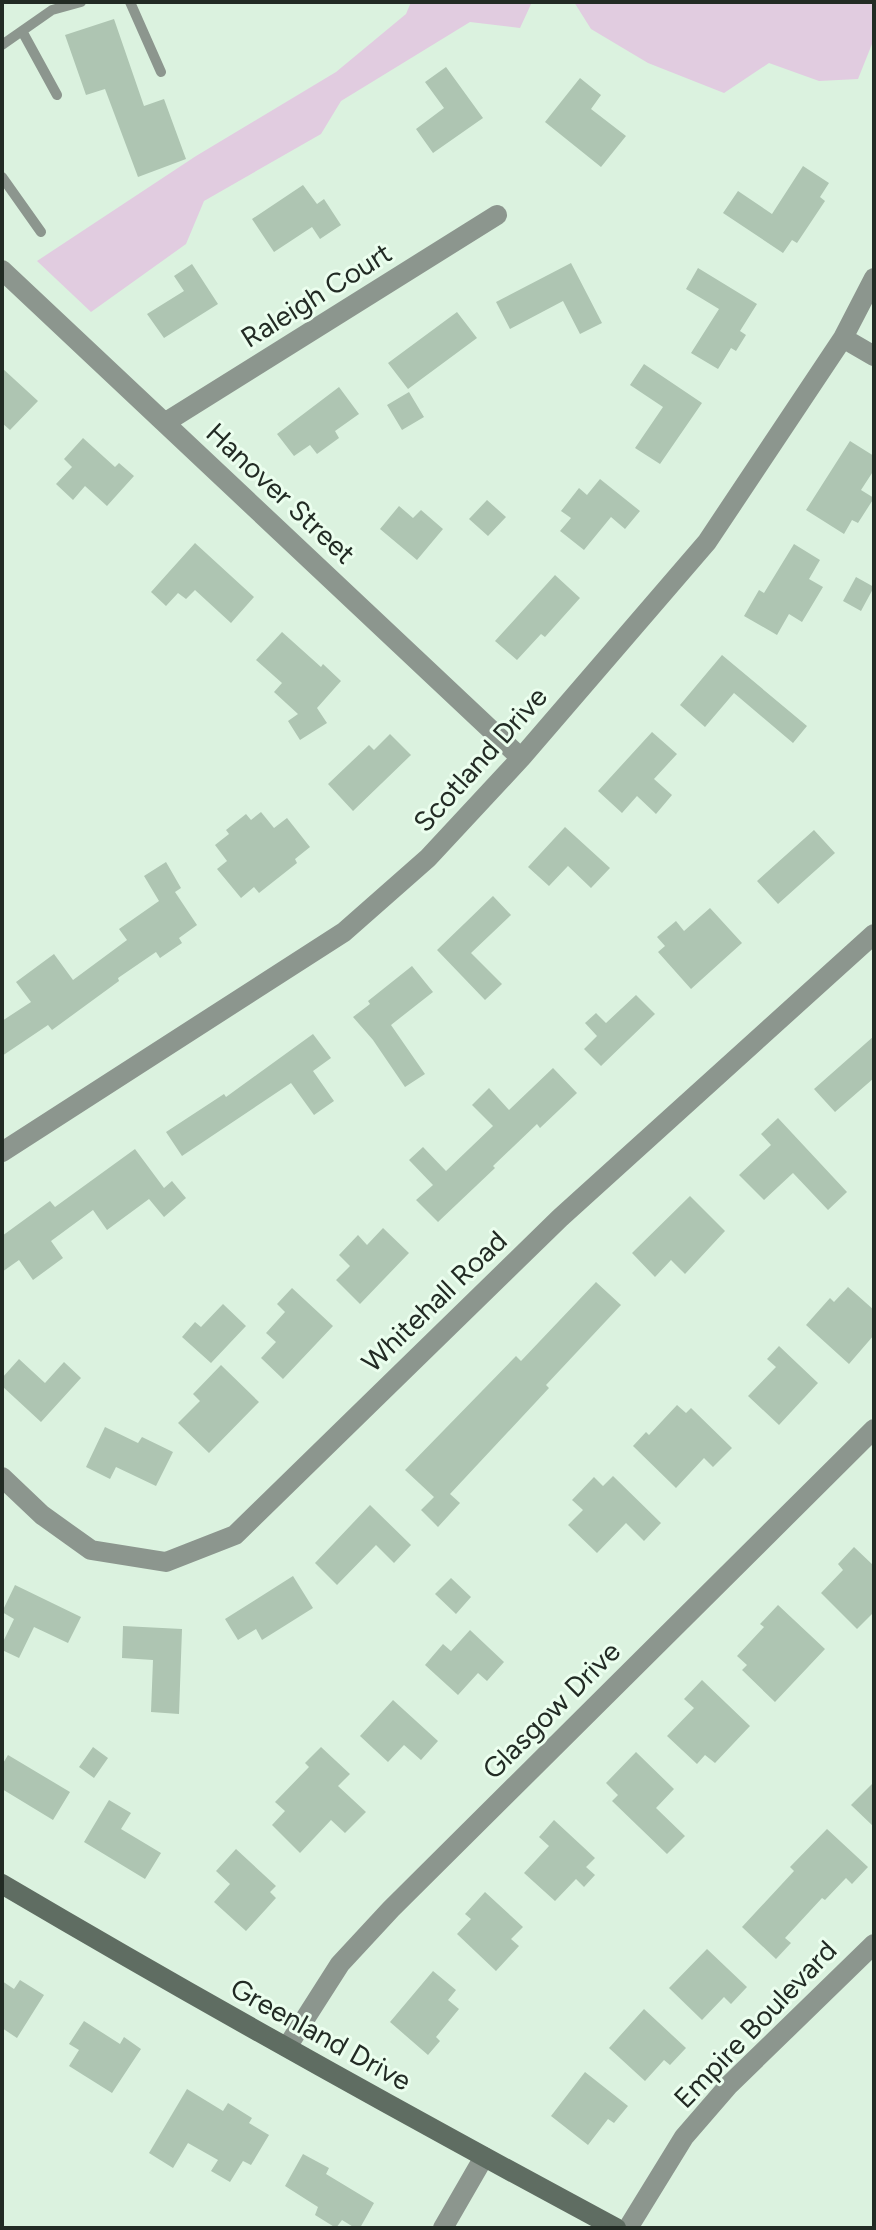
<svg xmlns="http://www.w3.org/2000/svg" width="876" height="2230" font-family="Figtree,sans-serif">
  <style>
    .green { fill: #e1cce0 }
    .building { fill: #aec5b2 }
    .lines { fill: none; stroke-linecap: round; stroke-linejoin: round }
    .lane { stroke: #8c968e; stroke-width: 10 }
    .street { stroke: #8c968e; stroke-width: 20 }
    .secondary { stroke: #5f6d62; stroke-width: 20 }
    .labels { text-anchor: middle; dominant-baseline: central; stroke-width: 6; stroke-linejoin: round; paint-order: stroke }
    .street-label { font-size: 28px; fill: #222b24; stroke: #ebfeee }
  </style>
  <rect width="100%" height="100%" fill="#dbf2df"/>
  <path class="green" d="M411 2H532L520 28 470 22 341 101 321 134 204 201 186 244 91 312 37 261 196 156 336 72 406 14Z
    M574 2H874V39L858 79 819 81 769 63 724 93 648 63 591 29Z"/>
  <path class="building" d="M114 19 144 106 164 99 186 159 138 177 105 89 86 95 65 35Z
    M446 67 483 118 433 153 416 129 444 108 425 82Z
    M580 78 601 95 591 109 626 136 601 167 545 122Z
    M803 166 829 183 820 197 825 201 797 243 792 240 783 253 723 213 738 191 772 214Z
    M303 185 317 204 324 199 341 225 320 239 312 227 274 252 252 219Z
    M571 263 602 323 580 334 563 301 510 329 496 302Z
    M192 264 218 304 164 338 147 314 184 291 174 276Z
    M698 268 757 304 740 331 746 335 736 351 731 348 718 369 691 353 719 309 686 289Z
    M457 312 477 338 408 389 388 363Z
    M644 364 702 403 660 464 635 448 663 407 630 385Z
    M2 368 38 401 10 430 2 423Z
    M339 387 359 414 335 431 339 438 317 454 310 445 294 456 277 434Z
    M409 392 424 417 402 430 387 405Z
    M83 438 115 467 119 463 134 476 107 506 85 486 73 500 56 484 72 467 64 459Z
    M850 441 874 456V470L861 490 874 498 858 523 852 520 844 534 806 510Z
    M600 479 640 511 625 529 611 517 584 550 560 531 571 518 561 511 579 488 587 495Z
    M487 500 506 517 488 536 469 519Z
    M399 506 413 518 421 510 443 529 417 560 380 529Z
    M195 543 254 597 231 623 195 590 186 599 178 593 166 606 151 592Z
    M794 544 820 560 809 579 823 587 802 622 789 614 777 635 744 616 759 590 764 593Z
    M555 575 580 598 545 637 541 634 517 660 495 641Z
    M856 577 874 587 861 611 843 601Z
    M282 632 321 667 323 664 341 681 317 708 327 723 300 740 288 721 298 714 274 692 282 683 256 660Z
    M722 655 807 726 793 743 734 693 705 727 680 705Z
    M652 732 677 754 654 779 672 795 656 814 637 796 622 813 598 791Z
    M390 734 411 755 353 811 328 784 369 745 374 750Z
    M261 812 274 828 287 818 310 847 295 859 297 863 259 893 254 887 241 898 217 869 227 861 215 845 229 834 226 830 246 814 251 820Z
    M565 827 610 868 591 888 568 866 549 886 528 867Z
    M814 830 835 853 778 904 757 881Z
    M166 862 181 888 175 892 197 925 179 938 182 943 160 958 156 952 118 978 119 981 52 1030 48 1025 2 1056V1021L31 1002 16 982 54 954 73 980 127 940 119 929 159 901 144 876Z
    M493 896 511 915 471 953 502 984 485 1000 437 950Z
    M710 908 742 943 691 989 658 952 665 946 657 937 676 921 684 931Z
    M412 966 433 992 391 1025 425 1074 405 1087 373 1040 353 1017 370 1004 368 1001Z
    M636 995 655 1014 601 1066 584 1049 597 1036 585 1023 596 1013 606 1023Z
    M313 1034 331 1058 313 1071 334 1101 314 1115 291 1083 182 1156 166 1132 224 1094 226 1097Z
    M874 1036V1078L835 1112 814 1089Z
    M553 1068 577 1093 540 1128 537 1124 493 1166 495 1168 438 1222 416 1200 433 1185 409 1160 423 1147 446 1171 493 1126 472 1105 489 1088 509 1110Z
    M778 1118 847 1192 828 1210 793 1173 764 1200 739 1175 771 1145 761 1134Z
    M135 1149 164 1188 172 1181 186 1198 164 1217 149 1199 107 1230 93 1210 51 1241 63 1258 33 1280 19 1260 2 1272V1236L50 1201 55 1207Z
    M690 1196 725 1231 685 1274 671 1260 655 1277 632 1253Z
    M383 1228 409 1253 360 1304 336 1280 350 1266 339 1255 358 1235 367 1245Z
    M596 1282 621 1305 546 1385 549 1388 450 1494 460 1503 438 1527 421 1510 434 1497 405 1470 516 1356 521 1361Z
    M848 1287 874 1310V1335L849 1364 806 1325 830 1298 834 1302Z
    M292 1288 333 1326 283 1379 261 1358 276 1342 266 1333 285 1312 277 1304Z
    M223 1304 246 1326 211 1363 182 1337 195 1322 201 1327Z
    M779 1346 818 1383 779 1425 748 1396 776 1367 767 1359Z
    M19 1359 45 1383 64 1362 81 1378 41 1422 2 1386V1378Z
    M221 1365 259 1402 209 1453 178 1423 200 1401 193 1394Z
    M677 1405 686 1413 691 1408 732 1448 713 1467 704 1458 676 1488 633 1446 646 1432 649 1435Z
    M105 1427 138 1443 142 1437 173 1452 156 1486 116 1467 110 1479 86 1467Z
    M613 1476 661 1523 644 1541 626 1523 597 1553 568 1525 583 1510 572 1500 594 1477 603 1486Z
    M370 1505 411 1545 394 1563 376 1545 337 1585 315 1563Z
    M854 1547 874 1566V1612L857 1629 821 1593 843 1570 838 1564Z
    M293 1576 313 1608 262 1640 256 1629 238 1640 225 1619Z
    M451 1578 471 1597 456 1614 435 1594Z
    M15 1585 81 1617 68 1643 34 1627 19 1658 2 1650V1644L14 1619 2 1612Z
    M778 1605 825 1649 775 1702 742 1670 747 1665 737 1656 764 1627 760 1624Z
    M123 1626 182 1629 179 1714 151 1712 153 1660 122 1658Z
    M470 1630 504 1662 487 1681 478 1673 458 1695 425 1665 443 1644 451 1651Z
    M702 1680 750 1726 715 1763 705 1755 697 1764 667 1736 694 1708 684 1699Z
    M393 1700 438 1741 421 1760 404 1745 388 1762 360 1736Z
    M93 1747 108 1758 94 1778 79 1767Z
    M321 1747 350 1774 338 1786 366 1812 345 1833 331 1820 300 1853 272 1825 285 1811 275 1802 309 1767 305 1763Z
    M636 1752 674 1789 656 1808 685 1836 667 1854 612 1801 618 1795 606 1783Z
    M8 1755 70 1792 53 1820 2 1789V1765Z
    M874 1782V1827L851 1805Z
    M109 1800 131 1813 121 1829 161 1853 145 1879 84 1842Z
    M554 1820 595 1858 586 1867 595 1875 584 1887 576 1879 555 1901 524 1873 549 1846 539 1837Z
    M827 1829 868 1867 852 1884 846 1878 825 1900 822 1898 785 1938 791 1943 776 1959 742 1927 794 1871 790 1867Z
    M236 1849 276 1886 270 1892 276 1898 246 1931 214 1902 230 1884 216 1871Z
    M485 1892 523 1927 511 1939 519 1946 496 1971 457 1934 471 1919 465 1914Z
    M707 1949 747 1987 731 2004 724 1997 702 2020 669 1988Z
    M433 1971 456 1990 448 2000 459 2009 436 2037 440 2041 428 2055 390 2022Z
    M20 1980 44 1995 17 2038 2 2028V1981L14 1989Z
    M644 2009 686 2048 670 2065 664 2060 645 2081 609 2048Z
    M84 2021 120 2044 124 2037 141 2049 112 2093 69 2066 79 2050 69 2044Z
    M585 2072 628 2106 614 2123 608 2119 588 2145 551 2116Z
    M187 2089 223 2111 228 2103 252 2118 249 2123 269 2135 251 2165 243 2161 230 2182 211 2171 218 2160 188 2143 173 2168 149 2153Z
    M303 2154 329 2168 326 2174 374 2203 360 2228H355L342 2220 336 2228 315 2215 318 2207 285 2186Z"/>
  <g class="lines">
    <path class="lane" d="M130 2 161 72
      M22 31 57 95
      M2 45 52 10 81 2
      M2 177 41 232"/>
    <path class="street" d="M2 270 521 758
      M843 338 874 356
      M166 422 497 215
      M2 1152 344 932 428 858 521 758 707 542 843 338 874 278
      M2 1477 42 1515 91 1550 166 1562 235 1535 560 1218 874 934
      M287 2047 340 1964 391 1909 874 1429
      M443 2228 484 2157
      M628 2228 684 2137 729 2085 874 1944"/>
    <path class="secondary" d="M2 1884C204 2003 409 2117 616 2228"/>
  </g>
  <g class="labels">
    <g class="street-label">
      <text transform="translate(316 295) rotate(-32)">Raleigh Court</text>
      <text transform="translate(281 493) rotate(43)">Hanover Street</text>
      <text transform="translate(480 759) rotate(-48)">Scotland Drive</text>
      <text transform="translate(434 1301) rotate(-44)">Whitehall Road</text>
      <text transform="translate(551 1710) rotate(-45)">Glasgow Drive</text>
      <text transform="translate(755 2024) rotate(-46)">Empire Boulevard</text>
      <text transform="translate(321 2034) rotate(29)">Greenland Drive</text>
    </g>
  </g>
  <rect width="876" height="2230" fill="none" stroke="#222b24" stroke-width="8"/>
</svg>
